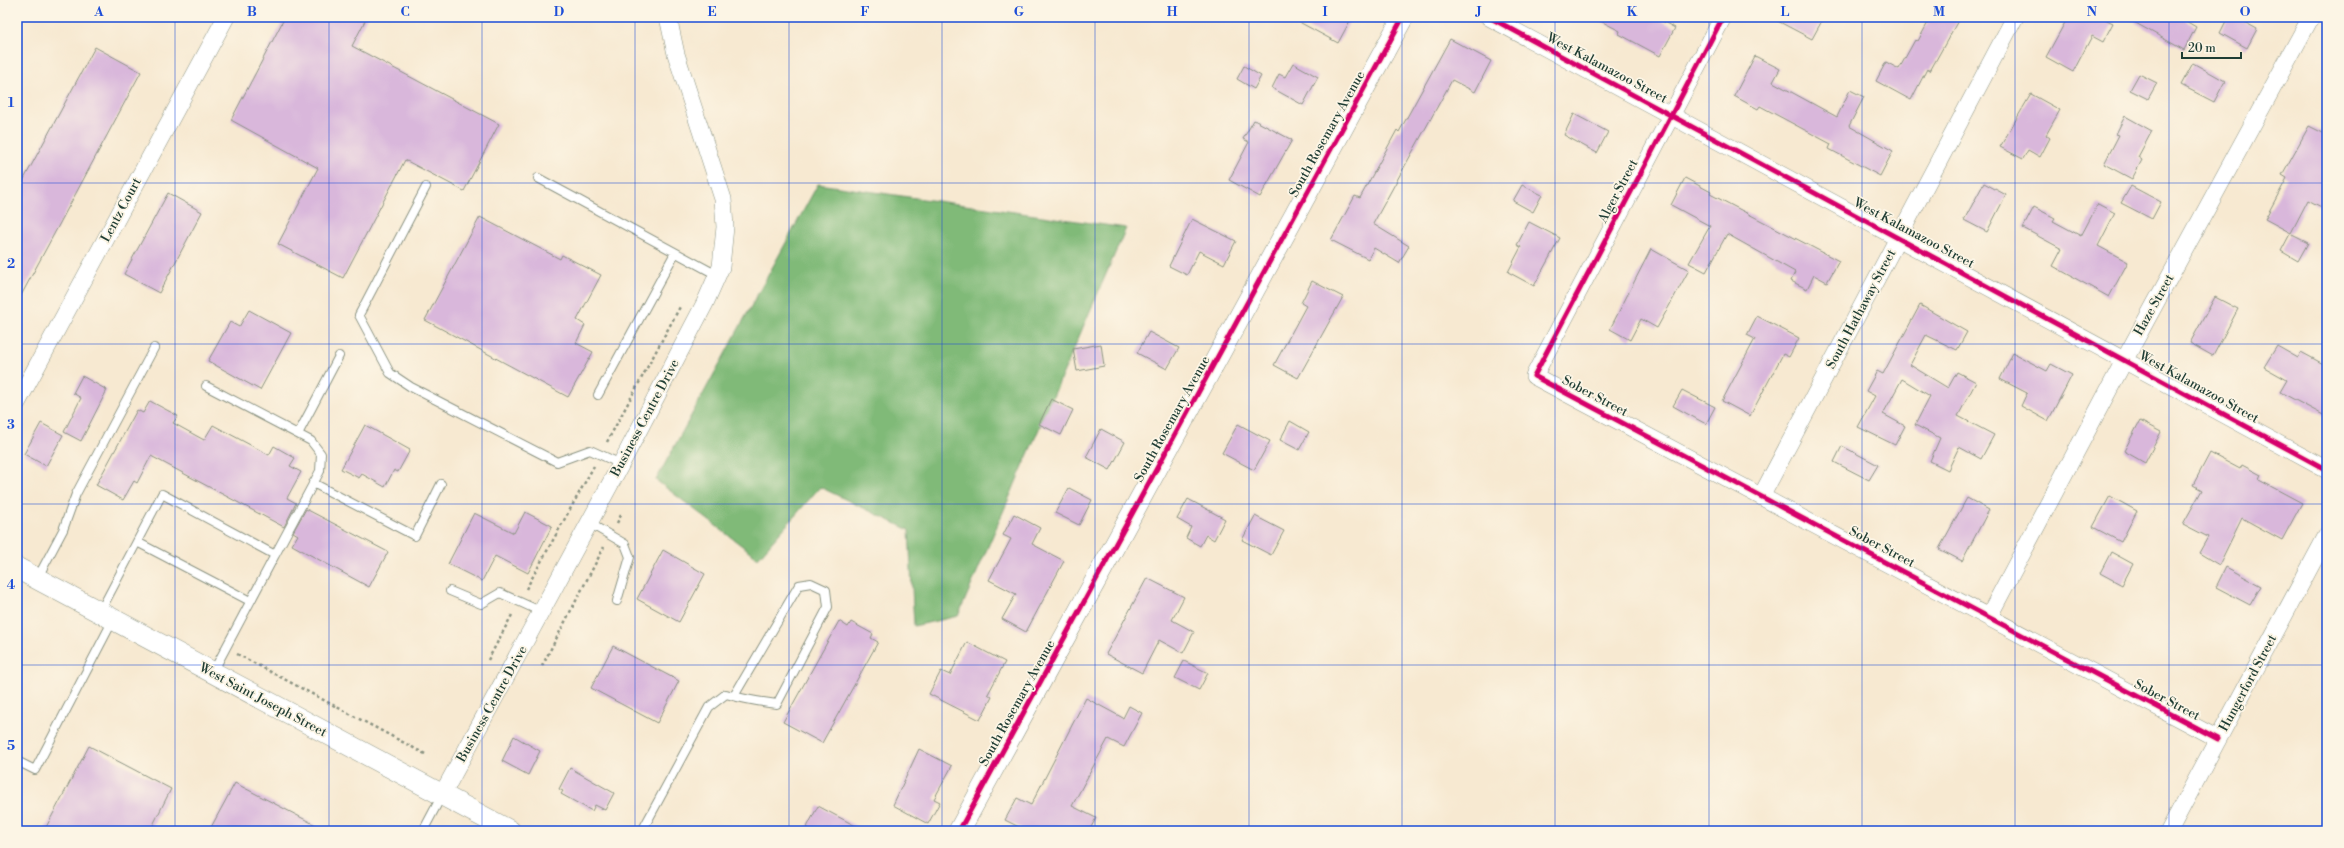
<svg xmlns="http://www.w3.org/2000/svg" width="2344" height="848" font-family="'Libre Bodoni',serif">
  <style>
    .forest { fill: #80ba78; stroke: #507c56 }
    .building { fill: #d9b7db }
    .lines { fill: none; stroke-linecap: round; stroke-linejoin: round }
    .service-casing { stroke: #8b9382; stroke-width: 10 }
    .minor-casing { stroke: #8b9382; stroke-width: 18 }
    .tertiary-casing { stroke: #8b9382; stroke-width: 22 }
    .path { stroke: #8b9382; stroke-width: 2.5; stroke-dasharray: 3 3; stroke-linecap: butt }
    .service { stroke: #fff; stroke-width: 8 }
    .minor { stroke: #fff; stroke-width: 17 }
    .tertiary { stroke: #fff; stroke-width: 21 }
    .cycleway-casing { stroke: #fcf5e5; stroke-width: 8 }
    .cycleway { stroke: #d6006c; stroke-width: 5 }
    .grid { fill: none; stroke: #1d4ed8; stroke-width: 1; stroke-opacity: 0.55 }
    .labels { text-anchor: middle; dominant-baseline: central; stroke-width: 3.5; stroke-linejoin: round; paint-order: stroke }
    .street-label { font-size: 13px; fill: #1f3d34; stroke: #fcf5e5 }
    .neatline { fill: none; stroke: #1d4ed8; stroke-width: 1.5 }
    .grid-label { font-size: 13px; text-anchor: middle; font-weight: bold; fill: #1d4ed8 }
  </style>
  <rect width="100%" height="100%" fill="#fcf5e5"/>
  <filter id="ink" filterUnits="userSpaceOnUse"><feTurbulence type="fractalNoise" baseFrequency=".025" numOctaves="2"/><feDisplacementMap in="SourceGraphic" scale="8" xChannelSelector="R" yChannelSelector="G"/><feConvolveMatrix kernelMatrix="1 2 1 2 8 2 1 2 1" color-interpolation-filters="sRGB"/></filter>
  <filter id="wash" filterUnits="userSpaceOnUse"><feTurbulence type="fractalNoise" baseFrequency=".012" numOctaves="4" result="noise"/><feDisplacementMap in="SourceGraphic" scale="16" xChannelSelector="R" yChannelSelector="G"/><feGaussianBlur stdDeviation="0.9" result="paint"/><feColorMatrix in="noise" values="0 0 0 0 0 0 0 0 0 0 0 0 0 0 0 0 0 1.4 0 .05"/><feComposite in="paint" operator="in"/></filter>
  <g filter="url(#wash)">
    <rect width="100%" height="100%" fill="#f7e9d1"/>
    <path class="forest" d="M818 184 1126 228 958 616 914 626 909 530 820 487 758 558 656 480Z"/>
    <g id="blocks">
      <path class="building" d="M285 17H367L352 46 499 124 464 191 405 160 343 278 278 244 318 168 231 120Z
        M1290 17H1352L1338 43Z
        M1593 17H1655L1675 28 1660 56 1619 34 1620 31Z
        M1770 17H1824L1812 39Z
        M1931 17H1960L1930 71 1927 69 1911 100 1876 81 1886 62 1899 69 1915 40 1918 41Z
        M2068 17H2101L2113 23 2103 42 2092 36 2073 72 2046 57Z
        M2125 17H2179L2196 27 2184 50Z
        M2228 17H2235L2257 29 2247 48 2220 33Z
        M1450 39 1491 61 1475 92 1452 80 1373 224 1409 246 1399 263 1374 248 1368 259 1331 240 1355 196 1360 198 1397 130 1399 132Z
        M95 47 141 72 17 303V192Z
        M1755 56 1780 69 1773 82 1837 117 1850 90 1864 97 1849 126 1893 151 1880 176 1829 149 1831 144 1760 106 1758 109 1734 96Z
        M1293 63 1318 77 1303 105 1272 88 1279 74 1285 77Z
        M2193 63 2225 81 2214 102 2181 85Z
        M1244 66 1261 76 1254 89 1237 79Z
        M2139 74 2157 83 2148 99 2130 90Z
        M2031 94 2060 110 2046 135 2050 138 2040 157 2028 150 2023 159 2000 147Z
        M1574 114 1608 132 1597 153 1564 135Z
        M2125 116 2152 131 2138 157 2142 160 2132 179 2104 164 2119 135 2116 134Z
        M1254 120 1292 140 1260 197 1229 180 1249 142 1243 139Z
        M2309 126 2327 135V210L2308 200 2291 233 2265 219 2287 178 2282 175Z
        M1685 178 1711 192 1710 194 1839 261 1827 282 1814 275 1807 289 1791 281 1795 272 1727 234 1706 272 1689 263 1710 226 1671 205Z
        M1984 183 2006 195 1987 232 1964 220Z
        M1522 185 1542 195 1533 212 1513 201Z
        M2131 186 2161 202 2152 219 2121 203Z
        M168 193 202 212 159 293 124 274Z
        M2098 204 2115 213 2098 246 2128 262 2109 297 2053 266 2062 249 2023 228 2034 207 2055 218 2053 221 2081 236Z
        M480 217 560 259 562 255 601 275 577 320 585 325 576 343 593 352 568 397 425 320Z
        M1192 219 1236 241 1224 264 1199 251 1187 275 1169 266Z
        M1529 222 1560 238 1534 286 1508 272 1521 247 1517 245Z
        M2290 234 2308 243 2298 261 2281 251Z
        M1651 249 1689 270 1657 328 1641 319 1630 340 1610 329Z
        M1312 281 1343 297 1298 378 1274 365 1306 306 1301 303Z
        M2215 297 2238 309 2213 356 2190 343Z
        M1920 305 1967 332 1957 350 1926 335 1910 365 1948 388 1957 372 1976 382 1958 416 1994 435 1981 459 1959 447 1948 470 1930 461 1940 438 1915 425 1930 396 1902 379 1883 414 1905 426 1895 445 1858 427 1875 396 1866 391 1877 371 1883 374Z
        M249 310 291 333 260 390 208 361 230 322 239 327Z
        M1757 316 1799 338 1789 357 1783 354 1750 416 1722 401 1755 339 1747 335Z
        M1149 332 1179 348 1167 369 1137 353Z
        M1101 344 1104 366 1077 371 1073 349Z
        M2277 346 2298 358 2301 352 2327 366V417L2280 392 2287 380 2264 367Z
        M2013 353 2047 371 2051 364 2072 375 2048 421 2021 406 2027 393 2000 379Z
        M82 376 107 390 81 441 64 432 81 398 73 393Z
        M1682 390 1715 407 1706 424 1673 406Z
        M1051 399 1073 410 1061 435 1039 424Z
        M150 401 178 416 173 423 204 440 213 425 269 455 274 446 295 458 290 466 301 472 287 498 296 503 284 527 151 456 137 483 134 481 123 500 96 485 137 410 143 413Z
        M1290 421 1309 432 1299 450 1280 440Z
        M2140 421 2161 432 2145 463 2124 451Z
        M41 423 63 435 46 466 24 454Z
        M1238 424 1270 441 1254 470 1222 453Z
        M365 425 410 450 398 472 394 470 385 487 362 474 359 478 341 469Z
        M1101 429 1125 442 1110 470 1086 457Z
        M1842 446 1878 465 1869 480 1834 462Z
        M2210 453 2240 469 2242 465 2261 475 2259 480 2302 503 2282 540 2242 518 2219 565 2199 553 2208 537 2183 524 2202 490 2193 485Z
        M1069 488 1092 500 1079 525 1055 513Z
        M2110 496 2137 511 2121 542 2093 527Z
        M1967 498 1989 510 1962 561 1939 549Z
        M1188 499 1225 519 1214 540 1206 535 1200 546 1186 538 1191 527 1177 519Z
        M306 509 388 552 369 587 292 545 298 535 293 532Z
        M525 512 552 526 528 573 495 556 482 581 448 564 474 513 514 533Z
        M1014 514 1040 528 1032 544 1064 561 1026 632 1002 619 1016 594 989 580 1011 539 1003 535Z
        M1255 516 1284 531 1271 555 1242 540Z
        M663 550 705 574 679 622 637 599Z
        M2111 552 2133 564 2122 585 2100 573Z
        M2226 567 2261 586 2250 605 2216 587Z
        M1147 578 1184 597 1172 620 1194 632 1183 653 1159 640 1142 673 1106 654Z
        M839 621 848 627 851 622 873 634 871 638 878 642 822 743 783 722Z
        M967 642 1005 662 988 694 992 697 980 720 929 694 941 671 950 675Z
        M613 646 679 681 657 723 591 688Z
        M1184 661 1208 673 1199 690 1175 678Z
        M1086 698 1123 718 1129 706 1142 713 1124 747 1108 739 1072 806 1096 818 1089 831H1027L1005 820 1017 798 1031 805Z
        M514 736 540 751 528 775 502 761Z
        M89 746 171 789 150 831H44Z
        M919 749 952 766 934 799 940 802 928 824 893 805Z
        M570 768 614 793 605 810 595 805 592 811 561 794 563 791 559 789Z
        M235 783 327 831H209Z
        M818 806 865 831H805Z"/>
    </g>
  </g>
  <g filter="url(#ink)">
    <use href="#blocks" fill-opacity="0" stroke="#8b9382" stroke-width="1"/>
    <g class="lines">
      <g class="service-casing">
        <path id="service" d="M538 178 717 275
          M426 187 359 315 390 373 411 387 557 462 590 450 621 464
          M206 386 311 441 321 454 320 471 275 555
          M598 395 675 253
          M298 434 339 356
          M313 483 415 536 441 484
          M589 523 625 544 630 557 617 601
          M137 542 250 601
          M37 579 63 530 76 494 154 348
          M450 591 481 604 500 593 542 612
          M100 612 162 494 275 555 213 672
          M17 761 35 770 113 620
          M423 831 442 795
          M642 831 709 707 726 694C743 699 760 702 777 704L828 607 826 590 811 583 799 585 734 696"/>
      </g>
      <g class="minor-casing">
        <path id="minor" d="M1489 17 2327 470
          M1723 17 1534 376 2218 739
          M17 403 226 17
          M1762 495 2015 17
          M1989 616 2125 359 2311 17
          M442 795 621 464 705 303 721 267 725 227 723 199 676 54 668 17
          M2169 831 2327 535"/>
      </g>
      <g class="tertiary-casing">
        <path id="tertiary" d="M17 568 510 831
          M959 831 1403 17"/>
      </g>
      <path class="path" d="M607 442 681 305
        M617 523 621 515
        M526 589 594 466
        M237 654 427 755
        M488 660 513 613
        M542 666 604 547"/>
      <use href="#service" class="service"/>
      <use href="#minor" class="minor"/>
      <use href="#tertiary" class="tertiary"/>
      <g class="cycleway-casing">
        <path id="cycleway" d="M1489 17 2327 470
          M1723 17 1534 376 2218 739
          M959 831 1403 17"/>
      </g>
      <use href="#cycleway" class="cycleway"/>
    </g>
  </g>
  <path class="grid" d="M175 17V831M329 17V831M482 17V831M635 17V831M789 17V831M942 17V831M1095 17V831M1249 17V831M1402 17V831M1555 17V831M1709 17V831M1862 17V831M2015 17V831M2169 17V831M17 183H2327M17 344H2327M17 504H2327M17 665H2327"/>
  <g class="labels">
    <g class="street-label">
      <text transform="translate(1607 68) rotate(28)">West Kalamazoo Street</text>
      <text transform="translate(1327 134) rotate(-61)">South Rosemary Avenue</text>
      <text transform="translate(1618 191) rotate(-62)">Alger Street</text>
      <text transform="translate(121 210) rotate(-62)">Lentz Court</text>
      <text transform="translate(1914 233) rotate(28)">West Kalamazoo Street</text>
      <text transform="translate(2154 305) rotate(-61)">Haze Street</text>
      <text transform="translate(1861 309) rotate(-62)">South Hathaway Street</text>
      <text transform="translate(2199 387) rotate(29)">West Kalamazoo Street</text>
      <text transform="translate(1595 396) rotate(28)">Sober Street</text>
      <text transform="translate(645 418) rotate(-62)">Business Centre Drive</text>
      <text transform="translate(1172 419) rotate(-61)">South Rosemary Avenue</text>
      <text transform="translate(1882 547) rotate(28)">Sober Street</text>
      <text transform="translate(2248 683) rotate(-62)">Hungerford Street</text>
      <text transform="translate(263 700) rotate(28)">West Saint Joseph Street</text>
      <text transform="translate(2167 700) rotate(28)">Sober Street</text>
      <text transform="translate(1017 703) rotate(-61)">South Rosemary Avenue</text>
      <text transform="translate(492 704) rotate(-61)">Business Centre Drive</text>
    </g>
  </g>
  <rect width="2344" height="848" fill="none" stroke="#fcf5e5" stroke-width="44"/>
  <path d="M2182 52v6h59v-6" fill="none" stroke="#1f3d34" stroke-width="2"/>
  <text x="2188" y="52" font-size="12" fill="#1f3d34" stroke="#fcf5e5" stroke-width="3" paint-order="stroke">20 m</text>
  <rect x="22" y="22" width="2300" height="804" class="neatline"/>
  <g class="grid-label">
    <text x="99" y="16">A</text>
    <text x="252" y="16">B</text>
    <text x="405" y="16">C</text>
    <text x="559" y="16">D</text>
    <text x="712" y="16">E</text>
    <text x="865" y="16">F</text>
    <text x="1019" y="16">G</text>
    <text x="1172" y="16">H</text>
    <text x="1325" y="16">I</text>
    <text x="1479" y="16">J</text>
    <text x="1632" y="16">K</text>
    <text x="1785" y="16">L</text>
    <text x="1939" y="16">M</text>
    <text x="2092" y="16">N</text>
    <text x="2245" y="16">O</text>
    <text x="11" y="107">1</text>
    <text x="11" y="268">2</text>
    <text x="11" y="429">3</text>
    <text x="11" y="589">4</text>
    <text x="11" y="750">5</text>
  </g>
</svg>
